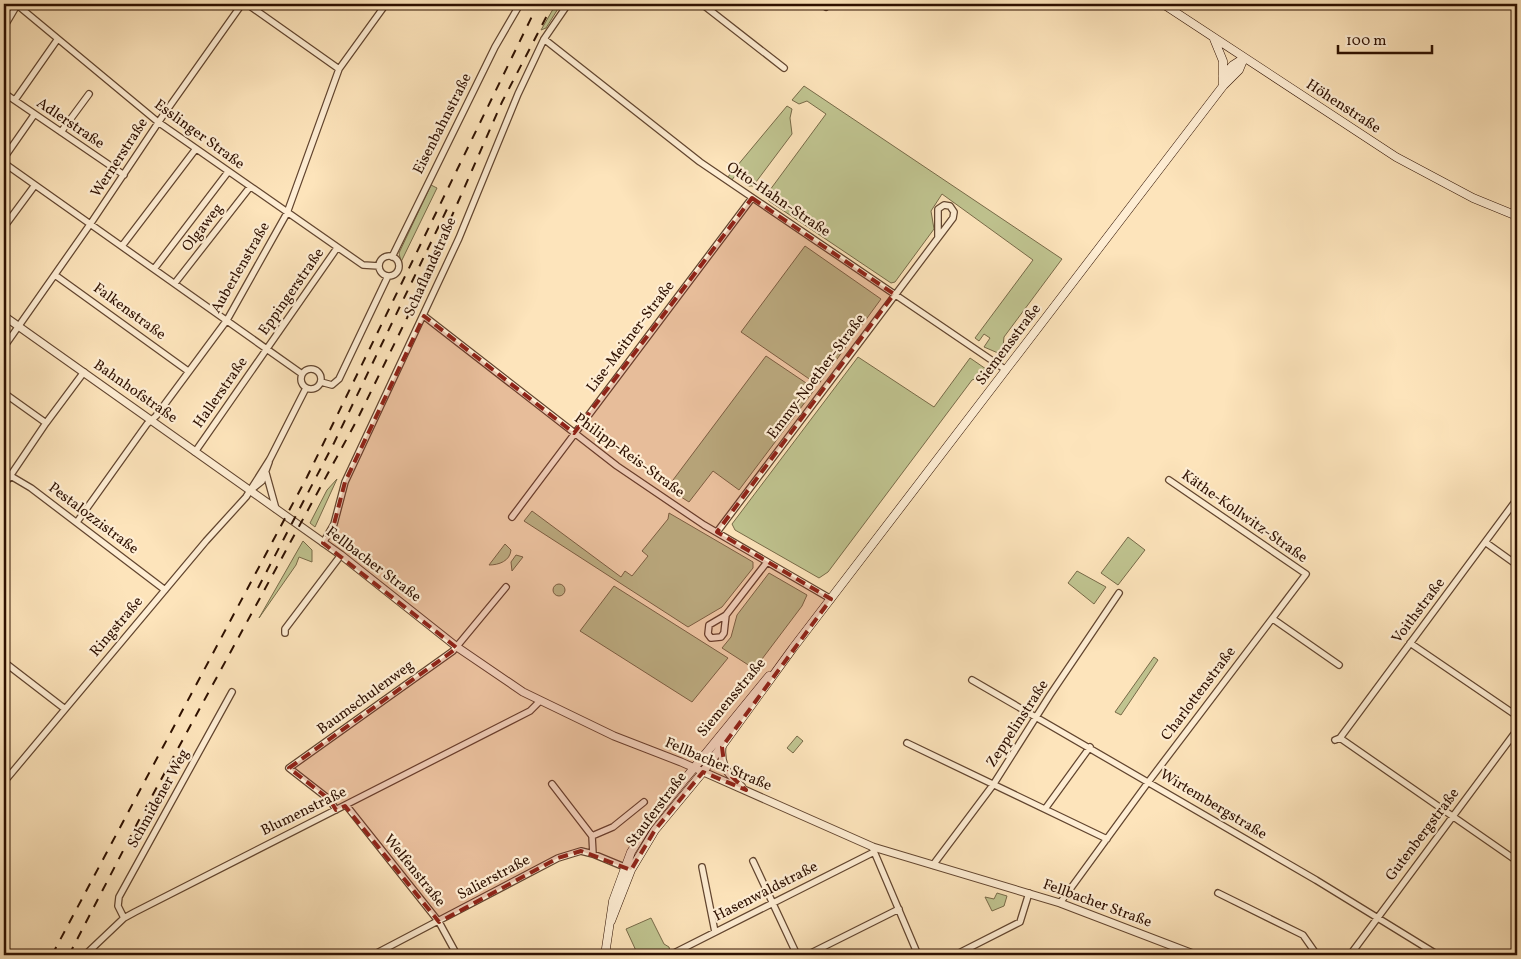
<svg xmlns="http://www.w3.org/2000/svg" width="1521" height="959" font-family="Vollkorn,serif">
  <style>
    .green { fill: #c0c490; stroke: #776a48 }
    .lines { fill: none; stroke-linecap: round; stroke-linejoin: round }
    .minor-casing { stroke: #62452f; stroke-width: 8 }
    .tertiary-casing { stroke: #62452f; stroke-width: 9 }
    .secondary-casing { stroke: #2e1000; stroke-width: 9 }
    .minor { stroke: #feedd3; stroke-width: 5.5 }
    .tertiary { stroke: #feedd3; stroke-width: 7 }
    .secondary { stroke: #feedd3; stroke-width: 8 }
    .rail { stroke: #2e1000; stroke-width: 2; stroke-dasharray: 9 9; stroke-linecap: butt }
    .marked { fill: #8f2418; fill-opacity: 0.2; stroke: #8f2418; stroke-width: 4; stroke-dasharray: 10 6; stroke-linejoin: round }
    .labels { text-anchor: middle; dominant-baseline: central; stroke-width: 4.5; stroke-linejoin: round; paint-order: stroke }
    .street-label { font-size: 15px; fill: #2e1000; stroke: #feedd3 }
  </style>
  <rect width="100%" height="100%" fill="#fde4bb"/>
  <filter id="stains"><feTurbulence type="fractalNoise" baseFrequency=".004" numOctaves="4"/><feColorMatrix values="0 0 0 0 .2 0 0 0 0 .09 0 0 0 0 .02 0 0 0 .5 -.17"/></filter>
  <radialGradient id="worn" r=".72"><stop offset=".6" stop-color="#630" stop-opacity="0"/><stop offset="1" stop-color="#630" stop-opacity=".3"/></radialGradient>
  <path class="green" d="M556 4H561L546 28 541 30Z
    M804 86 1062 259 1004 337 1003 347 998 353 984 347 990 338 984 334 979 341 975 338 1033 260 942 194 931 211 934 229 895 282 891 283 769 201 767 194 826 114 807 101 799 104 792 100Z
    M787 106 792 109 790 118 792 134 753 186H749L735 176 731 181 727 178Z
    M431 185 437 188 401 262 399 253Z
    M805 246 881 299 818 385 741 332Z
    M766 356 815 389 739 490 713 471 689 502 667 488Z
    M858 357 934 407 970 358 986 369 980 377 972 380 828 572 819 578 735 530 732 524Z
    M337 479 315 527 310 523 327 490Z
    M532 511 621 577 625 571 632 576 648 556 642 551 668 519 669 513 753 562V568L722 607 688 627 524 521Z
    M1128 537 1145 550 1118 585 1101 573Z
    M303 541 312 550V562L299 557 296 565 259 618Z
    M505 544 511 550C510 561 499 565 489 565Z
    M516 555 523 557 512 571 511 562Z
    M1077 571 1106 587 1094 604 1068 583Z
    M769 573 807 595 802 606 756 667 753 668 722 648 731 637 737 615Z
    M553 590a6 6 0 1 1 12 0a6 6 0 1 1-12 0Z
    M614 586 728 658 692 702 580 631Z
    M1154 657 1158 660 1121 715 1115 712Z
    M797 736 803 741 793 753 787 748Z
    M997 893 1007 896 1004 906 992 911 985 897 994 899Z
    M651 918 664 944 669 947 670 951 662 955H638L626 929Z"/>
  <g class="lines">
    <g class="minor-casing">
      <path id="minor" d="M16 4 158 122 363 265 379 266
        M247 4 339 69
        M702 4 784 68
        M822 4 826 7
        M4 27 17 5
        M544 39 700 162 1006 370
        M4 93 124 175
        M15 100 57 40
        M61 132 89 94
        M4 158 34 115
        M4 163 302 374
        M4 227 35 185
        M122 246 195 150
        M379 266a10 10 0 1 1 20 0a10 10 0 1 1-20 0Z
        M392 257 495 47 520 4
        M154 269 228 172
        M55 275 188 371
        M175 283 250 187
        M424 316 617 466 704 525 831 599
        M4 347 91 223 162 117 242 4
        M301 379a10 10 0 1 1 20 0a10 10 0 1 1-20 0Z
        M321 382 332 385 339 379 388 276
        M4 393 46 423
        M195 452 337 248
        M4 472 31 488 165 590
        M266 473 276 509
        M4 485 46 423 84 372
        M251 490 262 481 269 462
        M512 517 752 198
        M77 522 147 424 156 416 227 320 287 213 339 69 386 4
        M717 532 953 218 954 212 950 206 944 205 938 209V237
        M1485 542 1517 565
        M323 543 334 524 345 482 459 238 518 94 544 39 568 4
        M726 615 724 633 721 637 711 638 708 634 709 625 726 615 767 562
        M1273 619 1339 665
        M285 633V629L341 555
        M1410 643 1517 716
        M4 662 65 709
        M972 680 1316 880 1438 955
        M1340 738 1517 499
        M1335 740 1340 738 1517 861
        M907 743 1107 839
        M4 782 206 541 246 497 270 459 306 388
        M552 784 592 836 593 854
        M346 805 439 922 457 955
        M1045 809 1090 747
        M336 810 330 800 289 768 453 651 506 587
        M592 836 613 827 644 802
        M873 849 918 955
        M753 861 797 955
        M933 865 993 785 1050 695 1119 593
        M702 867 715 932
        M1218 893 1303 935 1317 955
        M1060 903 1149 781 1306 574 1169 480
        M124 918 118 906 119 897 232 692
        M85 955 124 918 135 912 530 711 540 701
        M373 955 558 858 581 851 593 854 627 868
        M670 955 874 852
        M807 955 899 909
        M955 955 1020 922 1029 893
        M1350 955 1517 730"/>
    </g>
    <g class="tertiary-casing">
      <path id="tertiary" d="M4 316 341 555 457 647 523 692 614 736 681 762 873 847 1060 903 1196 955
        M722 747C720 766 728 774 742 787"/>
    </g>
    <g class="secondary-casing">
      <path id="secondary" d="M1163 4 1396 157 1473 198 1517 216
        M1214 39 1223 61V86
        M1223 76 1233 65 1244 58
        M611 921 631 870 655 830 703 772 793 648 1223 86 1239 70 1244 58
        M605 955 613 901 631 852 649 823 769 676"/>
    </g>
    <use href="#minor" class="minor"/>
    <use href="#tertiary" class="tertiary"/>
    <use href="#secondary" class="secondary"/>
    <path class="rail" d="M258 588 334 443 449 205
      M52 955 307 477 538 4
      M69 955 139 820 357 420 407 318 502 102 553 4"/>
  </g>
  <path class="marked" d="M752 198 894 294 717 532 831 599 722 747 725 770 746 790 703 772 655 830 631 870 581 851 558 858 439 922 345 806 336 810 330 800 289 768 457 648 323 543 334 524 345 482 424 316 574 433Z"/>
  <g class="labels">
    <g class="street-label">
      <text transform="translate(1343 107) rotate(33)">Höhenstraße</text>
      <text transform="translate(70 124) rotate(34)">Adlerstraße</text>
      <text transform="translate(443 124) rotate(-63)">Eisenbahnstraße</text>
      <text transform="translate(199 135) rotate(36)">Esslinger Straße</text>
      <text transform="translate(120 158) rotate(-57)">Wernerstraße</text>
      <text transform="translate(778 200) rotate(34)">Otto-Hahn-Straße</text>
      <text transform="translate(203 228) rotate(-52)">Olgaweg</text>
      <text transform="translate(431 267) rotate(-66)">Schaflandstraße</text>
      <text transform="translate(241 268) rotate(-60)">Auberlenstraße</text>
      <text transform="translate(292 292) rotate(-55)">Eppingerstraße</text>
      <text transform="translate(129 312) rotate(36)">Falkenstraße</text>
      <text transform="translate(631 337) rotate(-53)">Lise-Meitner-Straße</text>
      <text transform="translate(1009 345) rotate(-53)">Siemensstraße</text>
      <text transform="translate(817 377) rotate(-53)">Emmy-Noether-Straße</text>
      <text transform="translate(135 392) rotate(35)">Bahnhofstraße</text>
      <text transform="translate(221 393) rotate(-55)">Hallerstraße</text>
      <text transform="translate(629 456) rotate(36)">Philipp-Reis-Straße</text>
      <text transform="translate(1244 517) rotate(35)">Käthe-Kollwitz-Straße</text>
      <text transform="translate(93 519) rotate(37)">Pestalozzistraße</text>
      <text transform="translate(373 565) rotate(37)">Fellbacher Straße</text>
      <text transform="translate(1419 611) rotate(-53)">Voithstraße</text>
      <text transform="translate(117 627) rotate(-50)">Ringstraße</text>
      <text transform="translate(1199 694) rotate(-53)">Charlottenstraße</text>
      <text transform="translate(366 698) rotate(-36)">Baumschulenweg</text>
      <text transform="translate(732 698) rotate(-50)">Siemensstraße</text>
      <text transform="translate(1018 724) rotate(-57)">Zeppelinstraße</text>
      <text transform="translate(718 765) rotate(23)">Fellbacher Straße</text>
      <text transform="translate(159 799) rotate(-61)">Schmidener Weg</text>
      <text transform="translate(1213 805) rotate(31)">Wirtembergstraße</text>
      <text transform="translate(657 810) rotate(-53)">Stauferstraße</text>
      <text transform="translate(304 812) rotate(-26)">Blumenstraße</text>
      <text transform="translate(1423 835) rotate(-53)">Gutenbergstraße</text>
      <text transform="translate(414 871) rotate(51)">Welfenstraße</text>
      <text transform="translate(494 878) rotate(-28)">Salierstraße</text>
      <text transform="translate(766 892) rotate(-27)">Hasenwaldstraße</text>
      <text transform="translate(1097 904) rotate(20)">Fellbacher Straße</text>
    </g>
  </g>
  <rect width="1521" height="959" fill="none" stroke="#fde4bb" stroke-width="20"/>
  <rect x="5" y="5" width="1511" height="949" fill="none" stroke="#2e1000" stroke-width="2.5"/>
  <rect x="10" y="10" width="1501" height="939" fill="none" stroke="#2e1000"/>
  <path d="M1338 45v8h94v-8" fill="none" stroke="#2e1000" stroke-width="2.5"/>
  <text x="1346" y="45" font-size="15" fill="#2e1000" stroke="#feedd3" stroke-width="4" paint-order="stroke">100 m</text>
  <rect width="100%" height="100%" filter="url(#stains)"/>
  <rect width="100%" height="100%" fill="url(#worn)"/>
</svg>
